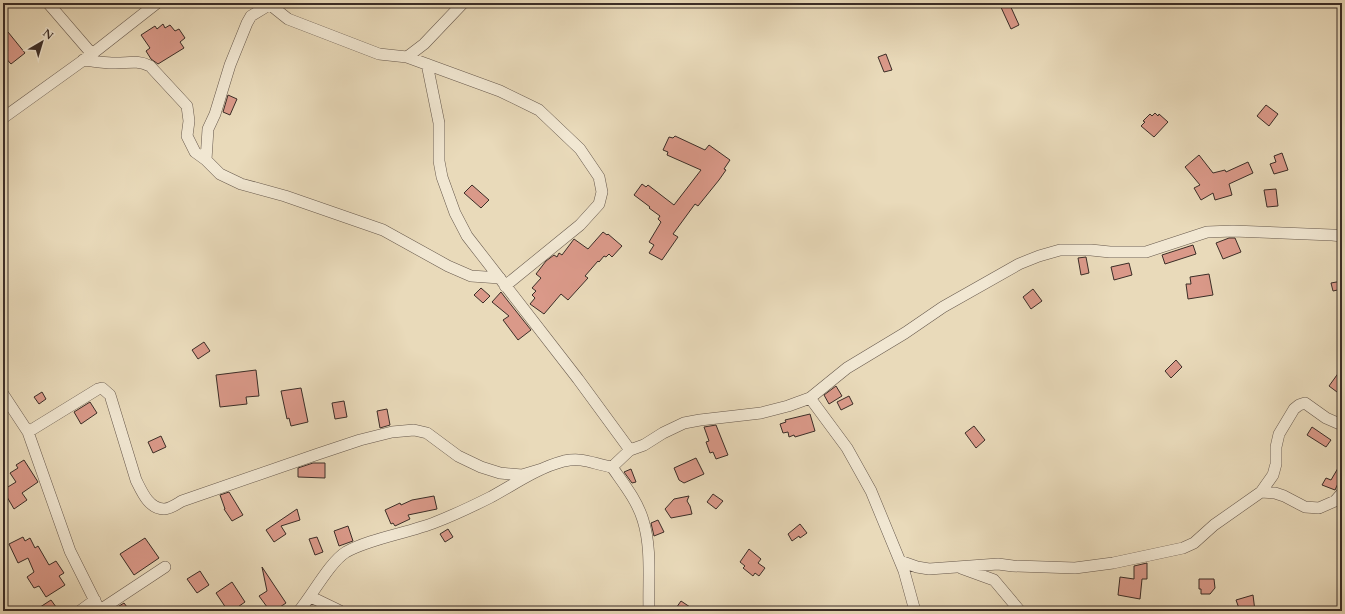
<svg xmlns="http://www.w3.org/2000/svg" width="1345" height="614" font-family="Cardo,serif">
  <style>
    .building { fill: #da9989; stroke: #3b2d27 }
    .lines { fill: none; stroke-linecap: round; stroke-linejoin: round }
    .street-casing { stroke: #66584c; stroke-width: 12 }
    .street { stroke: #f1e7d2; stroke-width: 11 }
  </style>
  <rect width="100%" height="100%" fill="#e9daba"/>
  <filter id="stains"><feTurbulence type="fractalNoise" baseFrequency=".005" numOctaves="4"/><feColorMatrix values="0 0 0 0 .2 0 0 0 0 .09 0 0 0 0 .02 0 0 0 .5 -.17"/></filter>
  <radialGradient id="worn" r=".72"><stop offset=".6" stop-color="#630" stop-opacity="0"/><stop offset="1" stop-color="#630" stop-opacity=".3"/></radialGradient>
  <path class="building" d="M999 3H1009L1019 25 1011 29Z
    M163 24 165 28 170 25 175 31 179 29 185 38 180 42 184 48 158 64 151 59 146 51 150 48 141 35 155 26 157 29Z
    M8 32 25 53 11 64 3 55 8 51 3 45V36Z
    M886 54 892 70 884 72 878 57Z
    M228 95 237 99 230 115 223 112Z
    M1266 105 1278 114 1269 126 1257 116Z
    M1155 113 1158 116 1159 114 1168 122 1154 137 1141 126 1145 122 1143 121 1150 114 1152 116Z
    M675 136 705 150 709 145 730 160 724 169 726 170 719 180 698 206 695 204 673 234 678 237 662 260 649 253 654 245 649 242 661 222 658 219 660 216 649 208 650 207 634 195 642 184 646 187 648 185 674 205 701 170 667 155 668 152 663 150 669 137 673 138Z
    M1282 153 1288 170 1274 174 1270 164 1276 162 1274 156Z
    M1199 155 1213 173 1225 170 1226 172 1248 162 1253 173 1229 184 1232 195 1215 200 1213 193 1201 200 1194 188 1200 185 1185 167Z
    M472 185 489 200 481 208 464 193Z
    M1276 189 1278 206 1267 207 1264 190Z
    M603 232 607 235 608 234 622 246 612 257 609 254 606 257 604 256 599 262 598 261 585 276 588 278 568 300 561 294 544 314 530 304 535 298 532 295 536 291 532 288 541 278 536 274 546 261 554 255 557 257 559 253 562 255 574 239 588 249Z
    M1229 238H1235L1241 252 1223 259 1216 243Z
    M1193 245 1196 254 1165 264 1162 255Z
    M1086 257 1089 273 1081 275 1078 258Z
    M1129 263 1132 275 1114 280 1111 267Z
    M1209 274 1213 295 1188 299 1186 284H1191L1190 277Z
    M1342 281V289L1333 291 1331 283Z
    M481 288 490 296 483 303 474 295Z
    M1033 289 1042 301 1031 309 1023 297Z
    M501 292 504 296 531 330 518 340 503 320 509 316 492 302Z
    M204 342 210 351 198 359 192 350Z
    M1176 360 1182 367 1171 378 1165 371Z
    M1342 368V392L1339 389 1337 392 1329 386Z
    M256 370 259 396 246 397 247 404 220 407 216 375Z
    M836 386 842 396 829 404 824 395Z
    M301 388 308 422 291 426 289 418 287 419 281 391Z
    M42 392 46 399 39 404 34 397Z
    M849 396 853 404 841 410 837 402Z
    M344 401 347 417 335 419 332 403Z
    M90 402 97 413 81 424 74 412Z
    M387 409 390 425 380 428 377 411Z
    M810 414 815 431 795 437 794 435 789 437 788 432 783 433 780 424 786 422 785 420Z
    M716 425 728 455 716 459 713 452 710 453 706 442 709 441 704 427Z
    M974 426 985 440 976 448 965 433Z
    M1312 427 1331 440 1326 447 1307 435Z
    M161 436 166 447 153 453 148 442Z
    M696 458 704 474 684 483 679 480 674 468Z
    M24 460 38 482 22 493 27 500 14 509 3 490 16 482 10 473 18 468 16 465Z
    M313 463H325V478L298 477V468Z
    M1341 463 1342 464V475L1335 490 1322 485 1326 478 1331 480Z
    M631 469 636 482 632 483 624 472Z
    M229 492 243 515 232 521 224 509H225L220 495Z
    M713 494 723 501 716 509 707 502Z
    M434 496 437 509 408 515 410 519 395 526 393 523 391 524 385 510 400 503 401 505 412 500Z
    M689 496 687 501 690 506 692 514 671 518 665 509 674 499Z
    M297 509 300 520 281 526 286 534 274 542 266 530Z
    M658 520 664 532 654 536 651 523Z
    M800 524 807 533 800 538 799 536 792 541 788 534Z
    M348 526 353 541 339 546 334 531Z
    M448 529 453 537 445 542 440 534Z
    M23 537 25 541 30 538 35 548 38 546 49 565 56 561 64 573 59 576 65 585 46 597 39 586 34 588 27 577 34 572 28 558 18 563 9 544Z
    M317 537 323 552 315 555 309 539Z
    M145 538 159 558 134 575 120 554Z
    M749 549 761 559 758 563 765 568 759 576 755 573 753 576 743 568 745 566 740 562Z
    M1147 563V579H1142L1140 599 1118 595 1120 577 1134 579V566Z
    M262 567 286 603 274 611H270L259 596 267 591Z
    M200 571 209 585 197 593 187 579Z
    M1199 579H1214L1215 588 1210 594H1201V589H1199Z
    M232 582 245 602 232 611H228L216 593Z
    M1253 595 1255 611H1240L1236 600Z
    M51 600 59 611H34Z
    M681 601 696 611H674Z
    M124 603 130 611H111Z"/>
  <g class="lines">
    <g class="street-casing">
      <path id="street" d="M48 3 92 54
        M268 3 288 19 379 54 407 57 500 91 539 110 580 149 599 177 602 192 599 204 580 225 505 286
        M407 57 424 44 463 3
        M83 60C93 61 103 63 112 63 127 64 135 59 150 66L187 106 189 121 187 136 195 152 206 160 220 174 241 184 285 196 383 230 448 266 471 276 500 278
        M427 64 439 123V161L442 177 455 213 467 236 578 379 630 450 644 445 663 433 684 423 700 420 761 413 788 406 810 398 847 368 905 333 943 307 1019 264 1039 256 1060 250H1091L1110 252H1146L1207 232 1233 231 1332 235 1342 236
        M3 118 92 54 157 3
        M206 160 208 129 215 114 230 65 247 23 251 16 269 5
        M3 394 28 432 70 551 100 611
        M810 398 847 448 871 491 904 571 915 611
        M28 432 98 389 102 388 110 395 136 480C142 492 149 509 164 509 170 509 177 504 182 501L318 454 360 440 392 432 414 430 427 433 458 456 481 467 500 473 522 475 542 469
        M612 467C623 483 637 500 643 520 652 549 648 581 649 611
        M1261 492 1273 475 1276 464V447L1279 434 1294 409 1299 405 1305 403 1326 418 1342 425
        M900 561 917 567 929 569 998 564 1013 566 1075 568 1113 563 1183 548 1194 543 1214 525 1261 492 1275 493 1284 496 1305 507 1319 508 1335 501 1342 493
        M961 568 994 580 1020 611
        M311 597 340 611
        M100 610 165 567
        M80 611 95 600
        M299 611C313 594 330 562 346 552 371 538 409 533 436 522 454 515 473 506 491 497 515 484 537 468 564 461 584 457 593 464 612 467L630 450"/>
    </g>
    <use href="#street" class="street"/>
  </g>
  <rect width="1345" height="614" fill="none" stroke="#e9daba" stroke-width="16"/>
  <rect x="4" y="4" width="1337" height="606" fill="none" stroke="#3b2d27" stroke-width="2"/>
  <rect x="8" y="8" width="1329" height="598" fill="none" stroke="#3b2d27"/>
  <g transform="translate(42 42) rotate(38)" stroke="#f1e7d2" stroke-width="3" paint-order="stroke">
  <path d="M0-3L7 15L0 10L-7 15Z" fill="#3b2d27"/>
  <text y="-6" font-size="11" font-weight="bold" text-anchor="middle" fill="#3b2d27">N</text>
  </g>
  <rect width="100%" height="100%" filter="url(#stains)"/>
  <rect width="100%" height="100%" fill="url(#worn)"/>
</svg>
